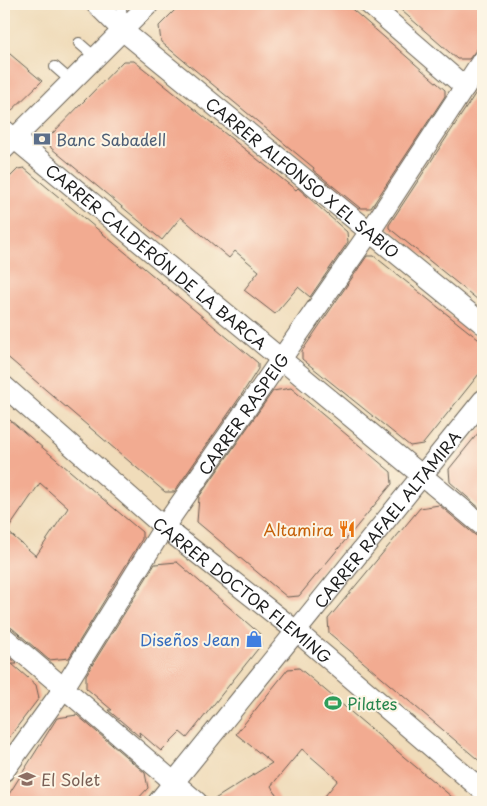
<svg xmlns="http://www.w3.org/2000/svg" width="487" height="806" font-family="'Playpen Sans',sans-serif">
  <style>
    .building { fill: #f2ab91; fill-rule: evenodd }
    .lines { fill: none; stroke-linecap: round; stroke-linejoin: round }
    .service-casing { stroke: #665f53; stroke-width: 12 }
    .minor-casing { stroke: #665f53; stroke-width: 22 }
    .service { stroke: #fff; stroke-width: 10 }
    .minor { stroke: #fff; stroke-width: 20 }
    .labels { text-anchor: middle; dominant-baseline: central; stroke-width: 4; stroke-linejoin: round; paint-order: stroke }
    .service-label { font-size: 16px; fill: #4e5e75; stroke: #fcf5e5; text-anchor: start }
    .street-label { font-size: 16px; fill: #1c1c1c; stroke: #fcf5e5 }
    .food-label { font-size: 16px; fill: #c56008; stroke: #fcf5e5; text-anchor: end }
    .shop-label { font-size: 16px; fill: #366cbe; stroke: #fcf5e5; text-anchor: end }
    .leisure-label { font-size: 16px; fill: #27864d; stroke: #fcf5e5; text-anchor: start }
    .education-label { font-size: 16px; fill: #785e54; stroke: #fcf5e5; text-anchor: start }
  </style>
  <rect width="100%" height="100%" fill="#fcf5e5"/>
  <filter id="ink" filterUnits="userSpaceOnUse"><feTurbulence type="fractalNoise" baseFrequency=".02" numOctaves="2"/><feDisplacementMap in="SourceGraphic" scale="10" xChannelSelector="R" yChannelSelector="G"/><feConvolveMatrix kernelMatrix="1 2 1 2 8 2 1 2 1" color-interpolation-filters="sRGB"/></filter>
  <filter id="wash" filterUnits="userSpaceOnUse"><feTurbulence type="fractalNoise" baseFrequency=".0096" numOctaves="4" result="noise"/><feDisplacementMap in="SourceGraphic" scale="20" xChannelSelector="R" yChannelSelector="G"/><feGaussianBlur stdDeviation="1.12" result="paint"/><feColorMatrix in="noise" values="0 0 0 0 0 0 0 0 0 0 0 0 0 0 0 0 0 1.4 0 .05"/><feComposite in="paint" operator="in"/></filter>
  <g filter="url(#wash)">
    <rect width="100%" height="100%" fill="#f0dcba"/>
    <g id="blocks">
      <path class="building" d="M181 4H346L445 90V96L371 208H360L313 170 314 168 161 42 159 26Z
        M394 4H483V47L477 49 469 59H457Z
        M4 49 42 81 4 118Z
        M123 61H134L296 190 298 188 347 232 348 242 310 297 298 287 275 314 244 290 259 271 235 251 229 258 181 217 162 240 51 148 48 138Z
        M483 82V304L389 228V225Z
        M24 168 258 363V369L240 397 174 492H165L4 354V183L18 169Z
        M367 256H374L483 343V369L423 444 410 446 302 359V351Z
        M291 388 391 472 392 484 299 596 287 597 197 522 199 497 273 391Z
        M4 415 142 532V539L69 658 49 660 12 628 4 625ZM40 483 68 508 36 556 7 531Z
        M483 427V511L450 482 449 469Z
        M439 505 475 535 483 538V764L329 633 328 619 420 508Z
        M177 562 260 634 261 645 187 738 180 732 161 751 139 732 140 737 108 710H112L86 688V675L155 564Z
        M4 652 17 664H12L36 685 39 698 4 744Z
        M299 668 404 757 458 802H320L338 780 302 749 271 786 281 802H210L272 763 236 734 288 669Z
        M77 715 145 773 148 788 135 802H4L57 718Z"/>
    </g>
  </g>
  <g filter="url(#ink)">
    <use href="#blocks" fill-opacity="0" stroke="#665f53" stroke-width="1"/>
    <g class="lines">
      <g class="service-casing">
        <path id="service" d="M121 4 122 29
          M79 43 95 57
          M55 67 71 81"/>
      </g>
      <g class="minor-casing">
        <g id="minor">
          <path id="s1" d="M96 4 122 30 483 324"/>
          <path d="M369 4 465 87"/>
          <path id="s2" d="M4 130 483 526"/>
          <path d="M4 149 149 4"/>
          <path id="s3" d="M4 386 164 527 296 631 483 791"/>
          <path d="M4 637 197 802"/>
          <path id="s4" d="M4 771 64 688 164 527 371 230 483 59"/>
          <path id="s5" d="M158 802 483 400"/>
        </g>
      </g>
      <use href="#service" class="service"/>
      <use href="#minor" class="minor"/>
    </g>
  </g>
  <defs>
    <g id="bank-bare" transform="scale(1.35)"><path d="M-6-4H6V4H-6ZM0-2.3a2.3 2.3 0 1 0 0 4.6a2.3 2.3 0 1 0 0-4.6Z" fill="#5c6f8a" stroke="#fcf5e5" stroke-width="2.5" paint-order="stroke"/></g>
    <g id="restaurant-bare" transform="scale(1.35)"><path d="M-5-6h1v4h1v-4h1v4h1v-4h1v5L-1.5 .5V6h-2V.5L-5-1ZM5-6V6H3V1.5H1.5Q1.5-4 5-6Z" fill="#e8710a" stroke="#fcf5e5" stroke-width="2.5" paint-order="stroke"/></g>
    <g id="shop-bare" transform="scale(1.35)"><path d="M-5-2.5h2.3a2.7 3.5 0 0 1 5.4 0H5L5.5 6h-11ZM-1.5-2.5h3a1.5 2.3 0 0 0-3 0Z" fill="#3f7fe0" stroke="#fcf5e5" stroke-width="2.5" paint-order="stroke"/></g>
    <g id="stadium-bare" transform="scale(1.35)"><path d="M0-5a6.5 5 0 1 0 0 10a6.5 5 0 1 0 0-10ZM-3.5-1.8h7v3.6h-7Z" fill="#2e9e5b" stroke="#fcf5e5" stroke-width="2.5" paint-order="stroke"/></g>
    <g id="school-bare" transform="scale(1.35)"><path d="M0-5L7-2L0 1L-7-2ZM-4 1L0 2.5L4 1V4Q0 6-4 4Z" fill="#8d6e63" stroke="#fcf5e5" stroke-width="2.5" paint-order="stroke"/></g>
  </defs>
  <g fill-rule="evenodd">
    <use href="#bank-bare" x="42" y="139"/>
    <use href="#restaurant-bare" x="347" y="529"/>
    <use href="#shop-bare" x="254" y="639"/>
    <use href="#stadium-bare" x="333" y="703"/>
    <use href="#school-bare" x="27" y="779"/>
  </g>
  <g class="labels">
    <g class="service-label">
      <text x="56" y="139">Banc Sabadell</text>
    </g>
    <g class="street-label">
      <text stroke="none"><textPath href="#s1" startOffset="270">CARRER ALFONSO X EL SABIO</textPath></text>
      <text stroke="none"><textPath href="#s2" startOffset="198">CARRER CALDERÓN DE LA BARCA</textPath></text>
      <text stroke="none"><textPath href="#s4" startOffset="430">CARRER RASPEIG</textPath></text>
      <text stroke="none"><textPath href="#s5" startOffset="364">CARRER RAFAEL ALTAMIRA</textPath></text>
      <text stroke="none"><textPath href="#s3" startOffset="314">CARRER DOCTOR FLEMING</textPath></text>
    </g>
    <g class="food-label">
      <text x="333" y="529">Altamira</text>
    </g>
    <g class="shop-label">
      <text x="240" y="639">Diseños Jean</text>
    </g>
    <g class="leisure-label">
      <text x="347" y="703">Pilates</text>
    </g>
    <g class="education-label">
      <text x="41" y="779">El Solet</text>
    </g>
  </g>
  <rect width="487" height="806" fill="none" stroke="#fcf5e5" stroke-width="20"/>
</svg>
